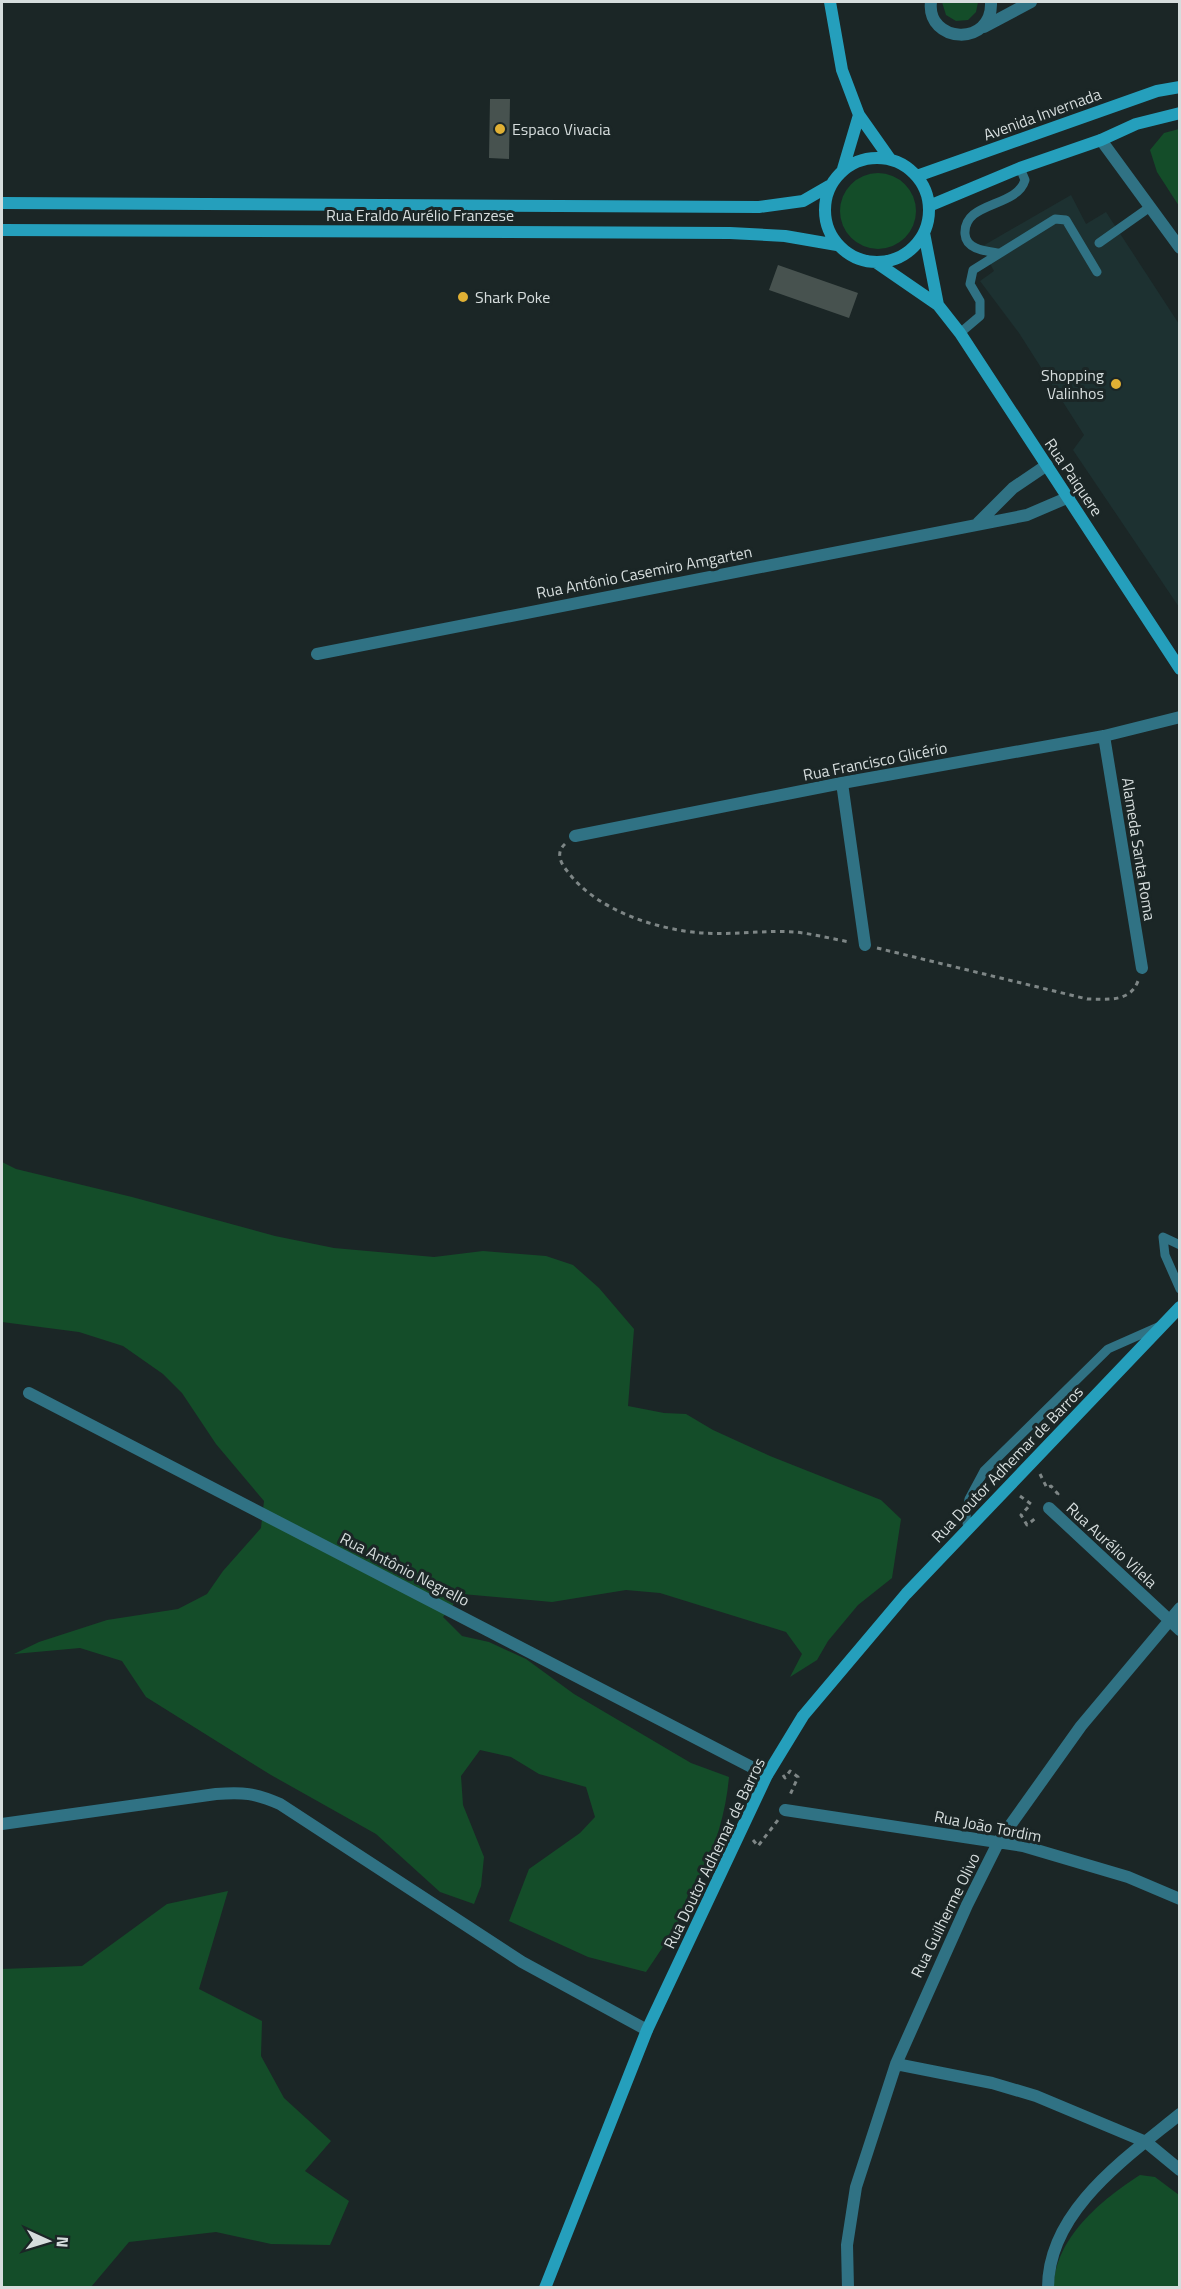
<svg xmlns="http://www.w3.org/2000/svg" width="1181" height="2289" font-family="'Titillium Web',sans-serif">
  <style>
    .built { fill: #1d3131 }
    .green { fill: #144d29 }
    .building { fill: #47524f }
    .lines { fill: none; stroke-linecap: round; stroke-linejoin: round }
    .path { stroke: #7e8686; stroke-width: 3; stroke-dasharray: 4.5 4.5; stroke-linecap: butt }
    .lane { stroke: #307284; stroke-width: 9 }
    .street { stroke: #307284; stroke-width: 12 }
    .secondary { stroke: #259fbc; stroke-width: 12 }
    .poi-dot { fill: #e0b034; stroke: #1b2626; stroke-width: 2 }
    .labels { text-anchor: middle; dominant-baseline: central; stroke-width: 6; stroke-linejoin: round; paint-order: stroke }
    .street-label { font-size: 16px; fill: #d6dddd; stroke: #1b2626 }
    .poi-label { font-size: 16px; fill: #d6dddd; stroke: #1b2626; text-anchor: start }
  </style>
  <rect width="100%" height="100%" fill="#1b2626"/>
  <path class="built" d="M1071 195 1086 224 1106 212 1179 324V607L1073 450 1084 435 1019 333 980 281 994 271 981 247Z"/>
  <path class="green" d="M942 2H978L976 12 968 20 956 21 946 15Z
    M1179 129H1180L1179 206 1157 172 1150 150 1164 133Z
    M840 211a38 38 0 1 1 76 0a38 38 0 1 1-76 0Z
    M2 1162 16 1169 132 1197 275 1236 334 1248 434 1257 483 1251 546 1256 573 1265 599 1288 634 1329 628 1406 664 1413 686 1414 713 1430 770 1456 881 1500 901 1519 892 1578 858 1605 828 1641 817 1660 790 1677 802 1654 786 1632 660 1593 626 1590 552 1602 462 1594 443 1617 462 1636 489 1642 526 1659 574 1694 691 1763 729 1777C723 1847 686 1915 646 1972L588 1957 509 1921 529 1869 580 1833 595 1817 586 1787 539 1774 511 1757 480 1750 461 1776 463 1805 484 1857 481 1886 474 1904 440 1892 376 1834 271 1775 146 1697 122 1661 80 1648 14 1654 39 1642 107 1620 178 1609 207 1594 223 1571 261 1528 264 1501 216 1444 182 1393 163 1374 123 1346 79 1332 2 1322Z
    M228 1891 199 1989 262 2021 261 2056 284 2098 331 2141 305 2171 349 2201 330 2245 271 2244 216 2232 129 2242 91 2287H2V1969L82 1966 167 1904Z
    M1140 2175 1155 2177 1179 2195V2287H1054C1054 2239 1102 2199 1140 2175Z"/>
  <path class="building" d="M490 99H510L509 159 489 158Z
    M778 265 858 293 849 318 769 290Z"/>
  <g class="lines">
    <path class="path" d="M565 844C555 853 561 864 568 872 596 910 657 930 703 933 734 935 765 930 795 932 814 934 832 939 850 942
      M877 948 1087 999C1106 999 1130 1003 1138 981
      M1040 1474 1047 1488 1051 1486 1058 1494 1056 1497
      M1020 1496 1031 1504 1021 1515 1027 1525 1037 1517
      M783 1775 785 1778 790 1771 798 1777 790 1795
      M753 1840 758 1846 778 1820"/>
    <path class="lane" d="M1099 243 1150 207
      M999 253C987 251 966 250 965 234 963 201 1017 208 1025 180L1020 168
      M960 333 980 316V301L970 284 973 270 1055 219 1066 220 1097 272
      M1180 1245 1163 1237 1165 1255 1180 1289
      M968 1529 966 1516 969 1499 984 1471 1108 1349 1160 1326"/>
    <path class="street" d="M931 2C926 43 993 48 991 2
      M984 27 1031 2
      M1101 140 1180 248
      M978 523 1013 488 1047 465
      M317 654 1027 515 1069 497
      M1104 736 1142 968
      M842 783 865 945
      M575 836 842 783 1104 736 1180 717
      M29 1393 767 1775
      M1049 1508 1180 1630
      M785 1810 1023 1846 1128 1877 1180 1899
      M2 1824 216 1794C243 1792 255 1793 280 1804L522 1962 647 2030
      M896 2064 992 2083 1036 2096 1146 2142 1180 2170
      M848 2288 847 2245 856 2187 896 2064 967 1905 999 1841 1081 1726 1180 1608
      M1048 2288C1048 2211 1126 2158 1180 2114"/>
    <path class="secondary" d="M830 2 842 70 859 115 890 159
      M825 210a52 52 0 1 1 104 0a52 52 0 1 1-104 0Z
      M843 169 859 115
      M917 176 1157 91 1180 87
      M2 203 759 207 803 201 829 186
      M929 206 1020 168 1101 140 1136 124 1180 113
      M2 230 730 233 785 236 837 245
      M924 233 938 305
      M877 263 938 305 960 333 1180 669
      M545 2288 647 2030 767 1775 803 1716 906 1594 1180 1307"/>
  </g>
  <g class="poi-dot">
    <circle cx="500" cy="129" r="6"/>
    <circle cx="463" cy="297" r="6"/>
    <circle cx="1116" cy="384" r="6"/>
  </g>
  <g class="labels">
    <g class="street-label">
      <text transform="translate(1042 114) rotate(-20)">Avenida Invernada</text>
      <text x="420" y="215">Rua Eraldo Aurélio Franzese</text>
      <text transform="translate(1074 477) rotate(56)">Rua Paiquere</text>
      <text transform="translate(644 572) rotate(-11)">Rua Antônio Casemiro Amgarten</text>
      <text transform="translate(875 761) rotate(-11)">Rua Francisco Glicério</text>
      <text transform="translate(1139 849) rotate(81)">Alameda Santa Roma</text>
      <text transform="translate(1007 1464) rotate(-46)">Rua Doutor Adhemar de Barros</text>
      <text transform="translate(1112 1545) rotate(43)">Rua Aurélio Vilela</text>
      <text transform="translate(405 1569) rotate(27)">Rua Antônio Negrello</text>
      <text transform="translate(988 1826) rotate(11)">Rua João Tordim</text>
      <text transform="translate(714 1853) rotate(-64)">Rua Doutor Adhemar de Barros</text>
      <text transform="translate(945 1915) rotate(-64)">Rua Guilherme Olivo</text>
    </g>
    <g class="poi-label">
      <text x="512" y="129">Espaco Vivacia</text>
      <text x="475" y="297">Shark Poke</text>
      <text x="1104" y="375" text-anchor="end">Shopping<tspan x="1104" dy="18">Valinhos</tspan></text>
    </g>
  </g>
  <rect width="1181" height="2289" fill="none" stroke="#d6dddd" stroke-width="6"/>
  <g transform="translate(48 2241) rotate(94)" stroke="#1b2626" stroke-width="4.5" paint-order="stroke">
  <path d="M0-4.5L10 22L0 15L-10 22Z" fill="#d6dddd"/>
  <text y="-9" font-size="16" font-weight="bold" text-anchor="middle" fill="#d6dddd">N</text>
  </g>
</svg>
